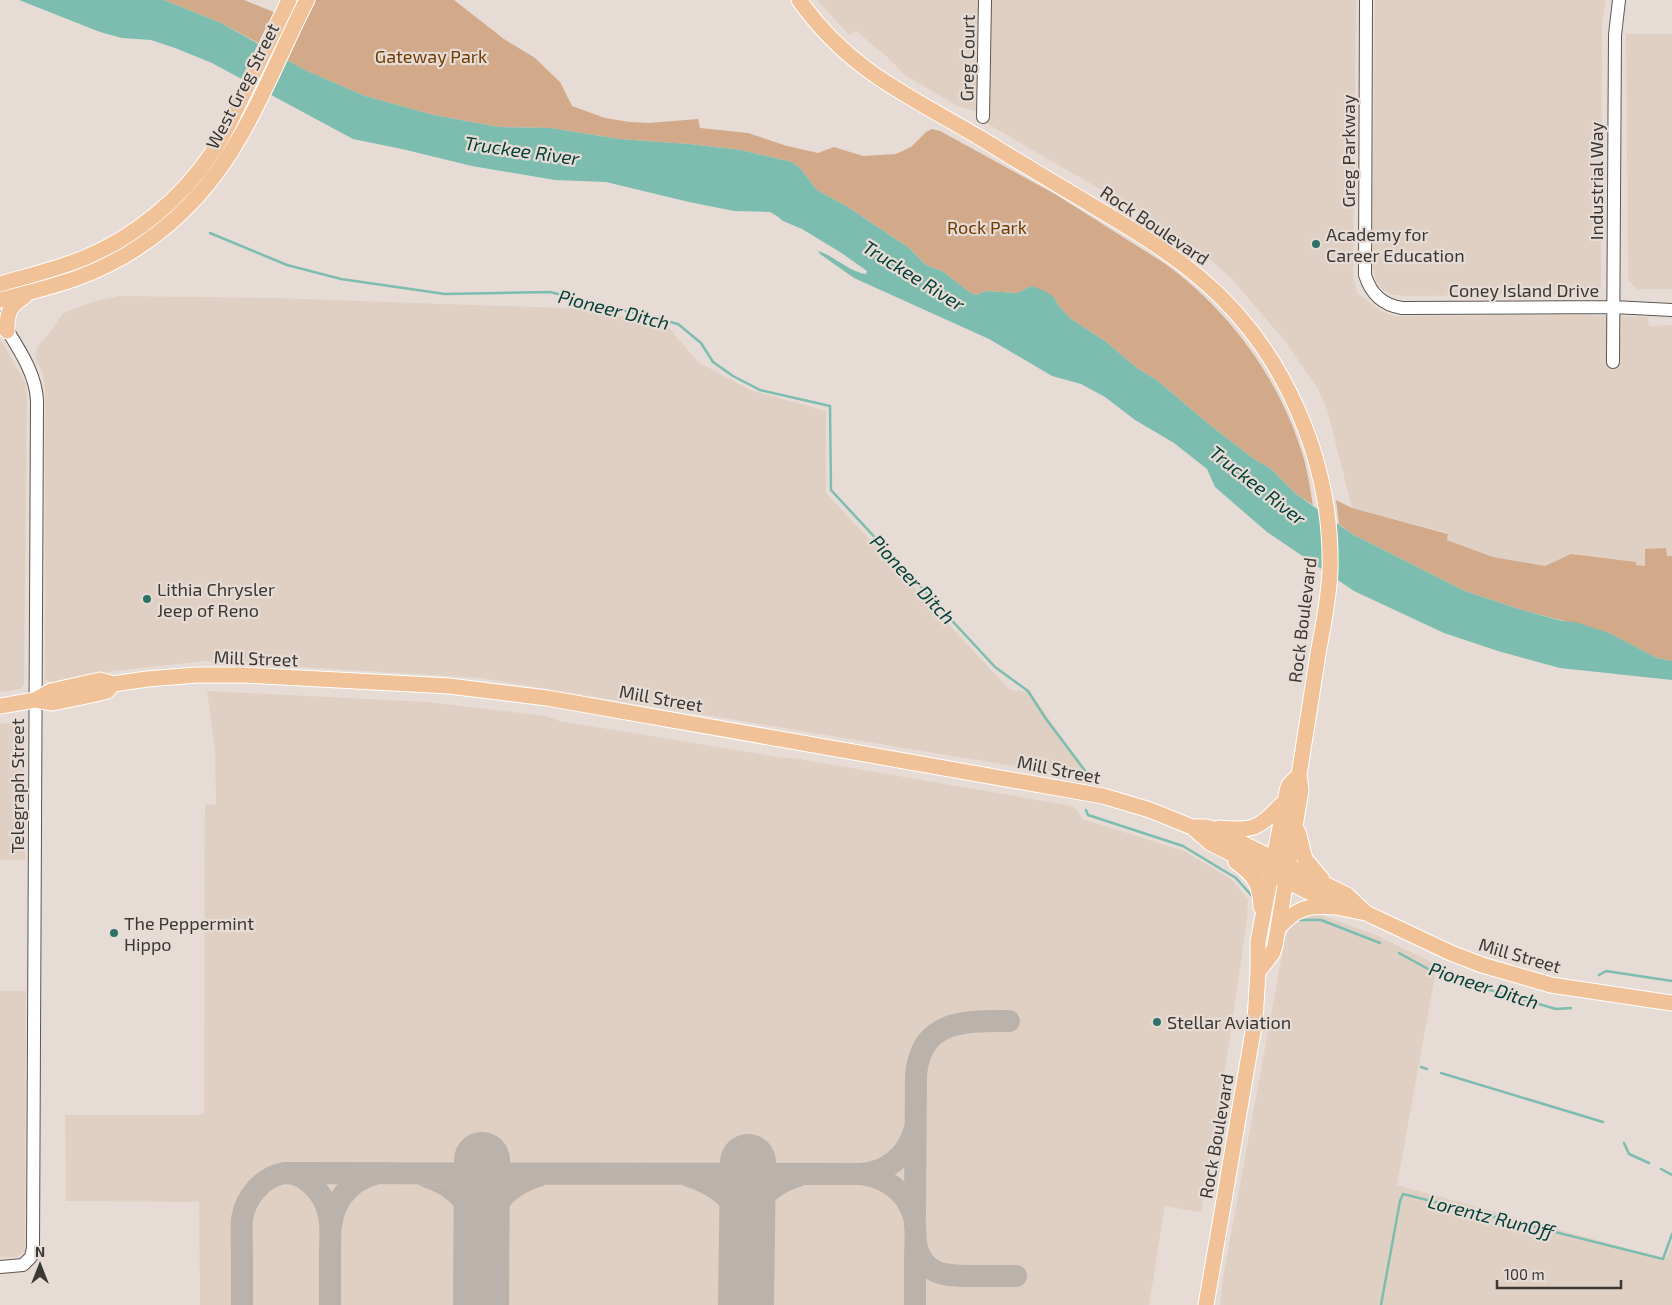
<svg xmlns="http://www.w3.org/2000/svg" width="1672" height="1305" font-family="'Exo 2',sans-serif">
  <style>
    .built { fill: #e0d0c4 }
    .green { fill: #d2a989 }
    .water { fill: #7dbdb0 }
    .lines { fill: none; stroke-linecap: round; stroke-linejoin: round }
    .stream { stroke: #7dbdb0; stroke-width: 2.5 }
    .taxiway { stroke: #bbb2ac; stroke-width: 22 }
    .runway { stroke: #bbb2ac; stroke-width: 56 }
    .minor-casing { stroke: #5e5650; stroke-width: 14 }
    .major-casing { stroke: #fff; stroke-width: 17 }
    .minor { stroke: #fff; stroke-width: 12 }
    .major { stroke: #f1c197; stroke-width: 15 }
    .poi-dot { fill: #2d7267; stroke: #e6dcd5; stroke-width: 2 }
    .labels { text-anchor: middle; dominant-baseline: central; stroke-width: 4.5; stroke-linejoin: round; paint-order: stroke }
    .park-label { font-size: 18px; fill: #703a00; stroke: #e6dcd5 }
    .street-label { font-size: 18px; fill: #3b3734; stroke: #e6dcd5 }
    .poi-label { font-size: 18px; fill: #3b3734; stroke: #e6dcd5; text-anchor: start }
    .water-label { font-size: 19px; font-style: italic; fill: #034038; stroke: #e6dcd5 }
  </style>
  <rect width="100%" height="100%" fill="#e6dcd5"/>
  <path class="built" d="M817 0H978L976 111 959 107 906 76 885 55 856 31 849 35Z
    M988 0H1356L1353 274 1357 293 1382 311 1394 316 1575 315 1648 317 1649 326 1672 325V556H1667L1646 566 1635 565V562L1571 554 1545 566 1493 557 1447 540 1448 533 1352 508 1327 409 1317 387 1284 340 1232 279 1202 252 1124 203 986 123Z
    M1375 0H1606L1602 25 1601 286 1599 294 1405 296 1390 294 1383 290 1376 282 1372 265Z
    M1626 34H1672V289H1637L1628 280Z
    M119 296 276 298 592 309 669 328 698 362 750 390 826 411V493L1010 690 1030 692 1092 779 480 678 205 661 113 671 51 683 45 679V391L43 375 36 358 37 347 49 334 63 313 92 302Z
    M0 338 26 384 27 403 24 685 20 689 0 692Z
    M207 691 427 702 546 716 559 721 785 758H793L1073 806 1083 819 1184 851 1231 879 1248 899 1247 919 1230 1038 1201 1212 1165 1206 1149 1305H200L199 1202 66 1201 65 1115H198L204 1112 205 804 216 805 215 749Z
    M13 722 21 724 24 728 25 860H0V724Z
    M1309 913 1324 916 1378 936 1437 965 1397 1185 1666 1259 1672 1244V1305H1220L1223 1278 1285 938 1292 924Z
    M0 991H26L25 1251 17 1257H0Z"/>
  <path class="green" d="M164 0H244L276 13 260 44 221 23Z
    M315 0H454L504 39 535 58 560 82 572 106 605 118 629 122 649 123 698 119 700 128 748 133 787 146 818 153 834 147 863 156 896 154 911 147 926 132 932 129 940 131 1055 194 1164 263C1229 310 1280 379 1303 456 1308 472 1310 489 1313 505L1295 493 1270 468 1254 459 1210 425 1158 381 1137 368 1105 341 1071 319 1058 305 1054 297 1031 286 1018 293 985 291 977 295 971 293 942 271 926 265 909 248 848 207 817 190 800 168 792 162 741 150 689 144 619 139 551 128 499 127 434 115 365 96 305 70 287 60Z
    M1336 500 1352 508 1448 534 1447 540 1493 557 1545 566 1571 554 1636 562V565L1645 566V549L1666 548 1667 556H1672V661L1657 658 1609 633 1522 610 1465 591 1352 534 1339 524Z"/>
  <path class="water" d="M19 0H164L221 23 305 70 365 96 434 115 499 127 551 128 619 139 689 144 741 150 792 162 800 168 817 190 848 207 909 248 926 265 942 271 971 293 977 295 985 291 1018 293 1031 286 1043 290 1054 297 1058 305 1071 319 1105 341 1137 368 1158 381 1210 425 1254 459 1270 468 1295 493 1352 534 1465 591 1522 610 1562 621 1575 622 1609 633 1657 658 1672 661V680L1560 668 1498 651 1444 633 1354 591 1267 532 1215 487 1207 469 1174 443 1135 420 1105 397 1081 384 1052 376 989 339 854 278 820 254 818 251C835 256 849 272 866 274L867 271 840 252 802 229 783 221 777 216 770 212 734 211 689 202 606 182 555 180 472 166 402 149 353 139 212 63 175 48 151 40 122 38 100 32Z"/>
  <g class="lines">
    <path class="stream" d="M210 233 287 265 341 279 445 294 550 292 678 324 701 343 713 362 733 376 760 390 830 406 831 490 995 667 1028 691 1046 719 1089 776
      M1086 810 1088 815 1183 846 1236 878 1252 896
      M1300 920H1321L1380 943
      M1399 953 1428 969H1438L1483 988 1556 1009 1571 1008
      M1599 975 1606 971 1672 981
      M1421 1067 1427 1069
      M1441 1073 1603 1122
      M1624 1143 1629 1154 1649 1163
      M1661 1169 1672 1175
      M1381 1305 1400 1201 1403 1194 1663 1259 1672 1234"/>
    <path class="taxiway" d="M289 1173C308 1176 324 1194 328 1212 332 1224 330 1238 330 1251 330 1269 330 1287 330 1305
      M861 1174C887 1172 907 1156 914 1131
      M425 1176C460 1187 475 1209 482 1244
      M689 1176C715 1184 734 1200 747 1223
      M915 1215 916 1075C921 1019 966 1021 1009 1021
      M747 1223C758 1200 771 1183 798 1176
      M331 1226C334 1200 350 1181 375 1174
      M482 1243C487 1210 505 1186 538 1176
      M916 1243C922 1277 948 1276 977 1276 990 1276 1003 1276 1016 1276
      M242 1305C242 1288 242 1271 242 1254 242 1243 241 1231 242 1219 245 1198 262 1177 284 1173L860 1174C885 1176 907 1192 914 1217 917 1230 915 1245 915 1259 915 1274 915 1290 915 1305"/>
    <path class="runway" d="M481 1305 482 1160
      M746 1305 748 1162"/>
    <g class="minor-casing">
      <path id="minor" d="M1366 0 1365 275C1371 294 1382 305 1402 308L1613 307 1672 310
        M983 117 985 0
        M0 318C15 344 36 371 37 401L33 1248 31 1257 23 1265 0 1267
        M1613 362 1615 35 1619 0"/>
    </g>
    <g class="major-casing">
      <path id="major" d="M799 0C850 72 910 96 982 139 1019 162 1056 184 1093 206 1130 228 1167 250 1200 278 1284 348 1333 462 1330 571 1329 597 1324 622 1319 648 1312 690 1306 733 1299 775L1301 790 1275 946 1272 954 1258 972
        M0 284C28 276 57 269 84 258 135 237 181 199 212 153 225 134 234 113 244 93 259 62 274 31 289 0
        M0 300C26 293 52 287 77 278 146 253 202 203 238 140 265 95 283 46 307 0
        M7 331C7 311 9 307 25 296
        M35 700 53 703 96 694 107 691 113 684
        M0 706 35 700 51 691 100 680 113 684 147 679 197 675H244L449 686 547 698 1103 796 1150 810 1192 827H1206L1216 830 1347 895 1366 913
        M1192 827 1210 843 1341 908 1366 913 1451 953 1482 965 1551 985 1672 1003
        M1219 828C1257 832 1259 827 1285 801
        M1298 832 1305 859 1322 879
        M1236 862C1254 875 1260 883 1261 907
        M1278 928C1297 908 1307 905 1334 907
        M1206 1305 1255 1020 1258 972V942L1287 791 1289 785 1299 775"/>
    </g>
    <use href="#minor" class="minor"/>
    <use href="#major" class="major"/>
  </g>
  <g class="poi-dot">
    <circle cx="1316" cy="244" r="5"/>
    <circle cx="147" cy="599" r="5"/>
    <circle cx="114" cy="933" r="5"/>
    <circle cx="1157" cy="1022" r="5"/>
  </g>
  <g class="labels">
    <g class="park-label">
      <text x="431" y="56">Gateway Park</text>
      <text x="987" y="227">Rock Park</text>
    </g>
    <g class="street-label">
      <text transform="translate(967 58) rotate(-89)">Greg Court</text>
      <text transform="translate(242 86) rotate(-63)">West Greg Street</text>
      <text transform="translate(1348 151) rotate(-90)">Greg Parkway</text>
      <text transform="translate(1596 181) rotate(-90)">Industrial Way</text>
      <text transform="translate(1155 225) rotate(34)">Rock Boulevard</text>
      <text x="1524" y="290">Coney Island Drive</text>
      <text transform="translate(1302 620) rotate(-83)">Rock Boulevard</text>
      <text transform="translate(256 658) rotate(2)">Mill Street</text>
      <text transform="translate(661 698) rotate(10)">Mill Street</text>
      <text transform="translate(1059 769) rotate(11)">Mill Street</text>
      <text transform="translate(17 786) rotate(-90)">Telegraph Street</text>
      <text transform="translate(1520 955) rotate(16)">Mill Street</text>
      <text transform="translate(1216 1136) rotate(-80)">Rock Boulevard</text>
    </g>
    <g class="poi-label">
      <text x="1326" y="234">Academy for<tspan x="1326" dy="21">Career Education</tspan></text>
      <text x="157" y="589">Lithia Chrysler<tspan x="157" dy="21">Jeep of Reno</tspan></text>
      <text x="124" y="923">The Peppermint<tspan x="124" dy="21">Hippo</tspan></text>
      <text x="1167" y="1022">Stellar Aviation</text>
    </g>
    <g class="water-label">
      <text transform="translate(522 150) rotate(8)">Truckee River</text>
      <text transform="translate(914 275) rotate(32)">Truckee River</text>
      <text transform="translate(614 309) rotate(14)">Pioneer Ditch</text>
      <text transform="translate(1258 485) rotate(38)">Truckee River</text>
      <text transform="translate(913 579) rotate(47)">Pioneer Ditch</text>
      <text transform="translate(1484 985) rotate(18)">Pioneer Ditch</text>
      <text transform="translate(1491 1216) rotate(14)">Lorentz RunOff</text>
    </g>
  </g>
  <g transform="translate(40 1265)" stroke="#e6dcd5" stroke-width="4" paint-order="stroke">
  <path d="M0-4L9 19L0 12L-9 19Z" fill="#3b3734"/>
  <text y="-8" font-size="14" font-weight="bold" text-anchor="middle" fill="#3b3734">N</text>
  </g>
  <path d="M1497 1280v8h124v-8" fill="none" stroke="#3b3734" stroke-width="2.5"/>
  <text x="1504" y="1280" font-size="15" fill="#3b3734" stroke="#e6dcd5" stroke-width="4" paint-order="stroke">100 m</text>
</svg>
